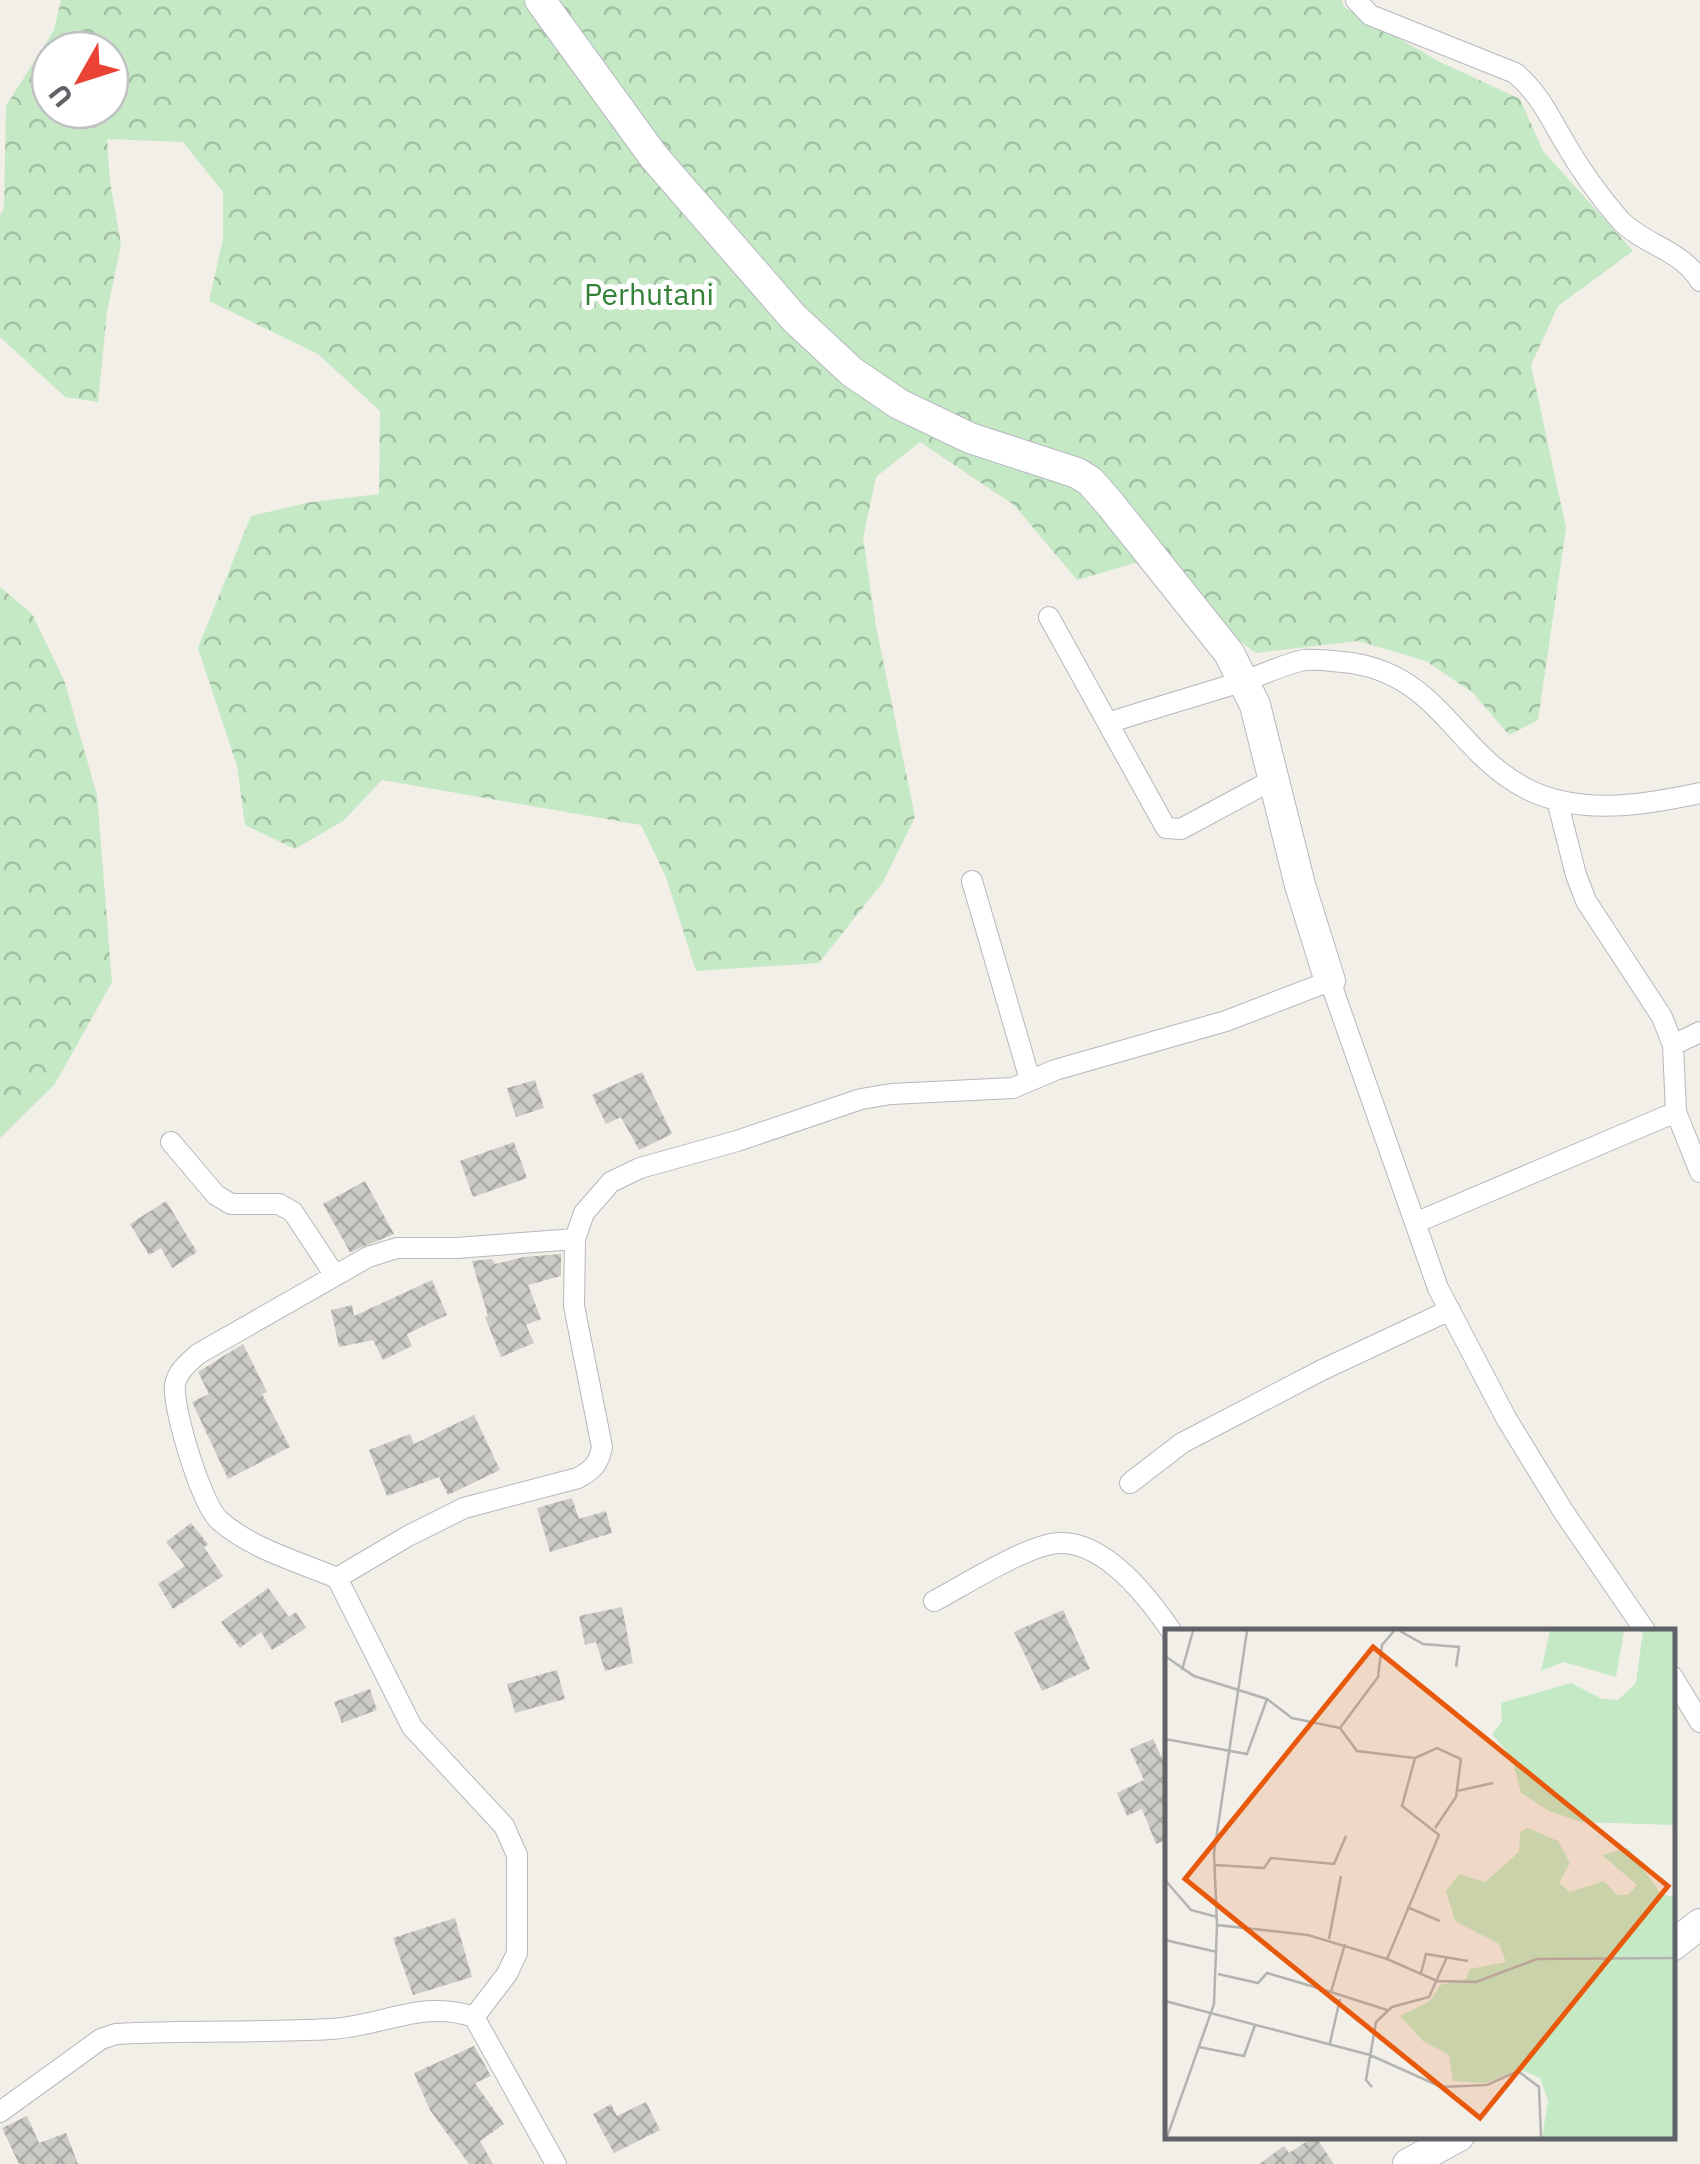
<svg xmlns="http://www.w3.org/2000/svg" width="1700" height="2164" font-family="'IBM Plex Sans',sans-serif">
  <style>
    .forest { fill: url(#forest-crowns); fill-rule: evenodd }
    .building { fill: url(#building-cross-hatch) }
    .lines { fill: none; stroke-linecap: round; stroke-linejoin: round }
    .street-casing { stroke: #b5b8bc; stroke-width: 22 }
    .secondary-casing { stroke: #b6babf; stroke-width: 32 }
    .street { stroke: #fff; stroke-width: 20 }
    .secondary { stroke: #fff; stroke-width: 30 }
    .labels { text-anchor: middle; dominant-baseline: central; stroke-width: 10; stroke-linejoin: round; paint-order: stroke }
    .park-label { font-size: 30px; fill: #348238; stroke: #fff }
    .inset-road { fill: none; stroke: #b3b3b1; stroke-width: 2.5 }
    .view { fill: #e8590c; fill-opacity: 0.15; stroke: #e8590c; stroke-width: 5 }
    .inset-edge { fill: none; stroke: #5f6368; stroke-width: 5 }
  </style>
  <defs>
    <pattern id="forest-crowns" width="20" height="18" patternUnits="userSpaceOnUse" patternTransform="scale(2.5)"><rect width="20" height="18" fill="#c5e8c5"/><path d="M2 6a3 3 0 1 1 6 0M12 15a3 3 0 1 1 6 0" fill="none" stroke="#a3c0a4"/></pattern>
    <pattern id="building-cross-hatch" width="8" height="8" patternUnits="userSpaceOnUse" patternTransform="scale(2.5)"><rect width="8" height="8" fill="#cccac5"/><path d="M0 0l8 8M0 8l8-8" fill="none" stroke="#a9a8a4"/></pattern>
  </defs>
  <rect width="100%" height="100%" fill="#f1efe8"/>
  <path class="forest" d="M61 0H1342L1344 7 1438 61 1520 99 1543 151 1633 251 1558 306 1531 365 1566 528 1538 720 1509 735 1473 693 1426 661 1358 641 1256 653 1135 563 1077 580 1014 505 920 442 876 477 863 538 876 626 915 817 883 882 819 963 696 971 666 877 641 825 382 780 343 821 295 849 245 825 237 766 198 648 251 516 311 502 379 494 380 411 318 354 209 301 223 239V192L183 142 107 139 110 182 121 244 107 312 98 402 65 397 0 337V216L4 207 6 106 54 30ZM50 50H110V110H50Z
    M0 587 32 614 64 680 97 795 112 982 55 1084 0 1138Z"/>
  <path class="building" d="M642 1072 672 1134 639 1150 621 1117 606 1124 592 1095Z
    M535 1080 544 1108 516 1117 507 1088Z
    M514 1142 527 1178 473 1197 460 1161Z
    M365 1181 394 1234 350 1252 323 1204Z
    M166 1201 197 1252 172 1268 161 1248 149 1255 130 1224Z
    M561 1254V1276L528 1285 541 1319 526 1325 534 1343 501 1357 485 1317 488 1316 472 1261 492 1259 495 1264 524 1257Z
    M432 1280 447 1315 407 1334 412 1346 383 1360 373 1340 339 1347 331 1310 352 1305 354 1316Z
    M243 1344 267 1392 262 1394 290 1447 228 1479 192 1402 209 1394 198 1372Z
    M474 1415 500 1470 448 1495 439 1477 387 1496 369 1450 410 1434 414 1444Z
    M572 1498 579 1519 606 1511 612 1533 550 1552 537 1508Z
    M191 1523 208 1544 204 1547 223 1576 173 1609 158 1584 185 1566 166 1542Z
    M268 1588 289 1617 296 1612 306 1628 272 1650 261 1632 240 1648 221 1622Z
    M622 1607 633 1663 605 1671 596 1642 585 1645 579 1616Z
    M1063 1610 1090 1669 1042 1691 1014 1632Z
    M557 1670 565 1699 515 1713 507 1684Z
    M370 1689 377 1710 342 1723 334 1702Z
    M1153 1739 1168 1771V1839L1156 1844 1142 1809 1127 1816 1117 1793 1144 1780 1130 1749Z
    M455 1918 472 1977 413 1995 393 1938Z
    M474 2046 491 2076 475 2083 504 2124 480 2141 493 2164H469L430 2110 414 2073Z
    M646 2102 660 2130 614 2153 593 2114 611 2104 617 2116Z
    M27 2116 39 2143 66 2133 78 2164H19L2 2128Z
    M1315 2136 1334 2164H1259L1284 2146 1289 2153Z"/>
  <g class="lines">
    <g class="street-casing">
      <path id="street" d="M1356 0 1370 15 1515 73C1539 93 1549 116 1565 143 1580 169 1600 197 1620 220 1644 245 1682 250 1700 281
        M1049 617 1166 828 1181 829 1274 779
        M1108 723C1154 708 1200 695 1247 680 1265 674 1286 663 1305 660 1316 659 1331 661 1343 662 1438 671 1454 752 1527 789 1580 816 1645 805 1700 793
        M1557 800 1576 875 1586 901 1662 1017 1673 1045 1676 1112
        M972 881 1030 1080
        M1673 1045 1700 1032
        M171 1142 216 1195 231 1204H279L293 1212 334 1274
        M1415 1223 1676 1112 1700 1172
        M1130 1483 1182 1443 1322 1370 1450 1310
        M337 1578C299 1562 252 1549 220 1521 202 1507 172 1407 175 1385 177 1372 188 1363 198 1354L368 1257 397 1248H456L575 1239
        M934 1601C963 1586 1030 1543 1060 1543 1106 1542 1148 1597 1172 1632
        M1672 1676 1700 1722
        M474 2017 507 1974 517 1953V1855L504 1826 412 1727 337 1578 408 1536 464 1508 578 1478C593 1470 599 1463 602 1447L574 1306 575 1239 584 1213 611 1182 640 1168 737 1141 861 1099 891 1094 1013 1088 1055 1070 1226 1021 1330 981 1438 1288 1506 1418 1563 1511 1646 1632
        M0 2112 101 2039 116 2034C188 2030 260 2033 331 2029 383 2026 423 1999 474 2017L556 2164"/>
    </g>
    <g class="secondary-casing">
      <path id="secondary" d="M540 0 654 157 794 318 852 372 899 404 970 438 1077 473 1090 481 1111 505 1229 653 1255 705 1300 885 1330 981
        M1672 1946 1700 1924
        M1408 2164 1459 2136"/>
    </g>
    <use href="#street" class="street"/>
    <use href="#secondary" class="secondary"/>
  </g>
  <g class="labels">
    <g class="park-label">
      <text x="649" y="293">Perhutani</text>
    </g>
  </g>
  <g transform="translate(1165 1629)">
    <rect width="510" height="510" fill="#f1efe8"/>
    <path d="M385 2H459L451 48 399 33 376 42ZM478 2H510V196L416 193 384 182 356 164 347 129 327 105 337 93 336 74 406 54 437 70 453 71 471 54ZM363 199 393 212 405 234 394 254 405 263 439 252 452 266H463L472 256 437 226 463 219 496 265 510 268V508H377L383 472 375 449 354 440 321 454 288 452 284 426 258 412 235 387 265 372 275 356 301 350 305 340 341 333 334 315 290 292 281 262 294 245 320 253 354 223 355 203Z" fill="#c5e8c5"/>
    <path class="inset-road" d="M82 2 49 224 52 296 143 306 222 330 274 206 237 177 250 129 192 122 175 99M235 2 258 15 294 18 291 38M0 27 29 47 102 70 127 89 175 99M17 41 28 2M175 99 213 48 217 16 229 2M0 110 82 125 102 70M250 129 272 119 296 130 291 168 270 199M292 162 328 154M50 236 99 239 106 229 169 235 181 207M0 251 26 281 52 288M242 278 275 292M164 310 176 247M0 311 52 323M222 330 272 352 311 353 372 330 510 329M256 344 261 325 303 332M53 345 93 354 102 344 166 363 180 315M166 363 222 381M0 372 205 426 276 458 322 456 353 442 374 458 376 508M165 414 175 370M34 418 79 427 90 396M207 458 201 451 211 393 227 378 264 368 282 328M2 508 49 375 52 296"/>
    <path class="view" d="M208 18 503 257 315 489 20 250Z"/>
    <rect width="510" height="510" class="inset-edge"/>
  </g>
  <g transform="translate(80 80) rotate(231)"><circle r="48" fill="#ffffff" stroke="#bfc1c3" stroke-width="2.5"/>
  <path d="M0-8L18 38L0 25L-18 38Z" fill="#ea4335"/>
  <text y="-15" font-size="28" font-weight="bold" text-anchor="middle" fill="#5f6368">U</text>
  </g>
</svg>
